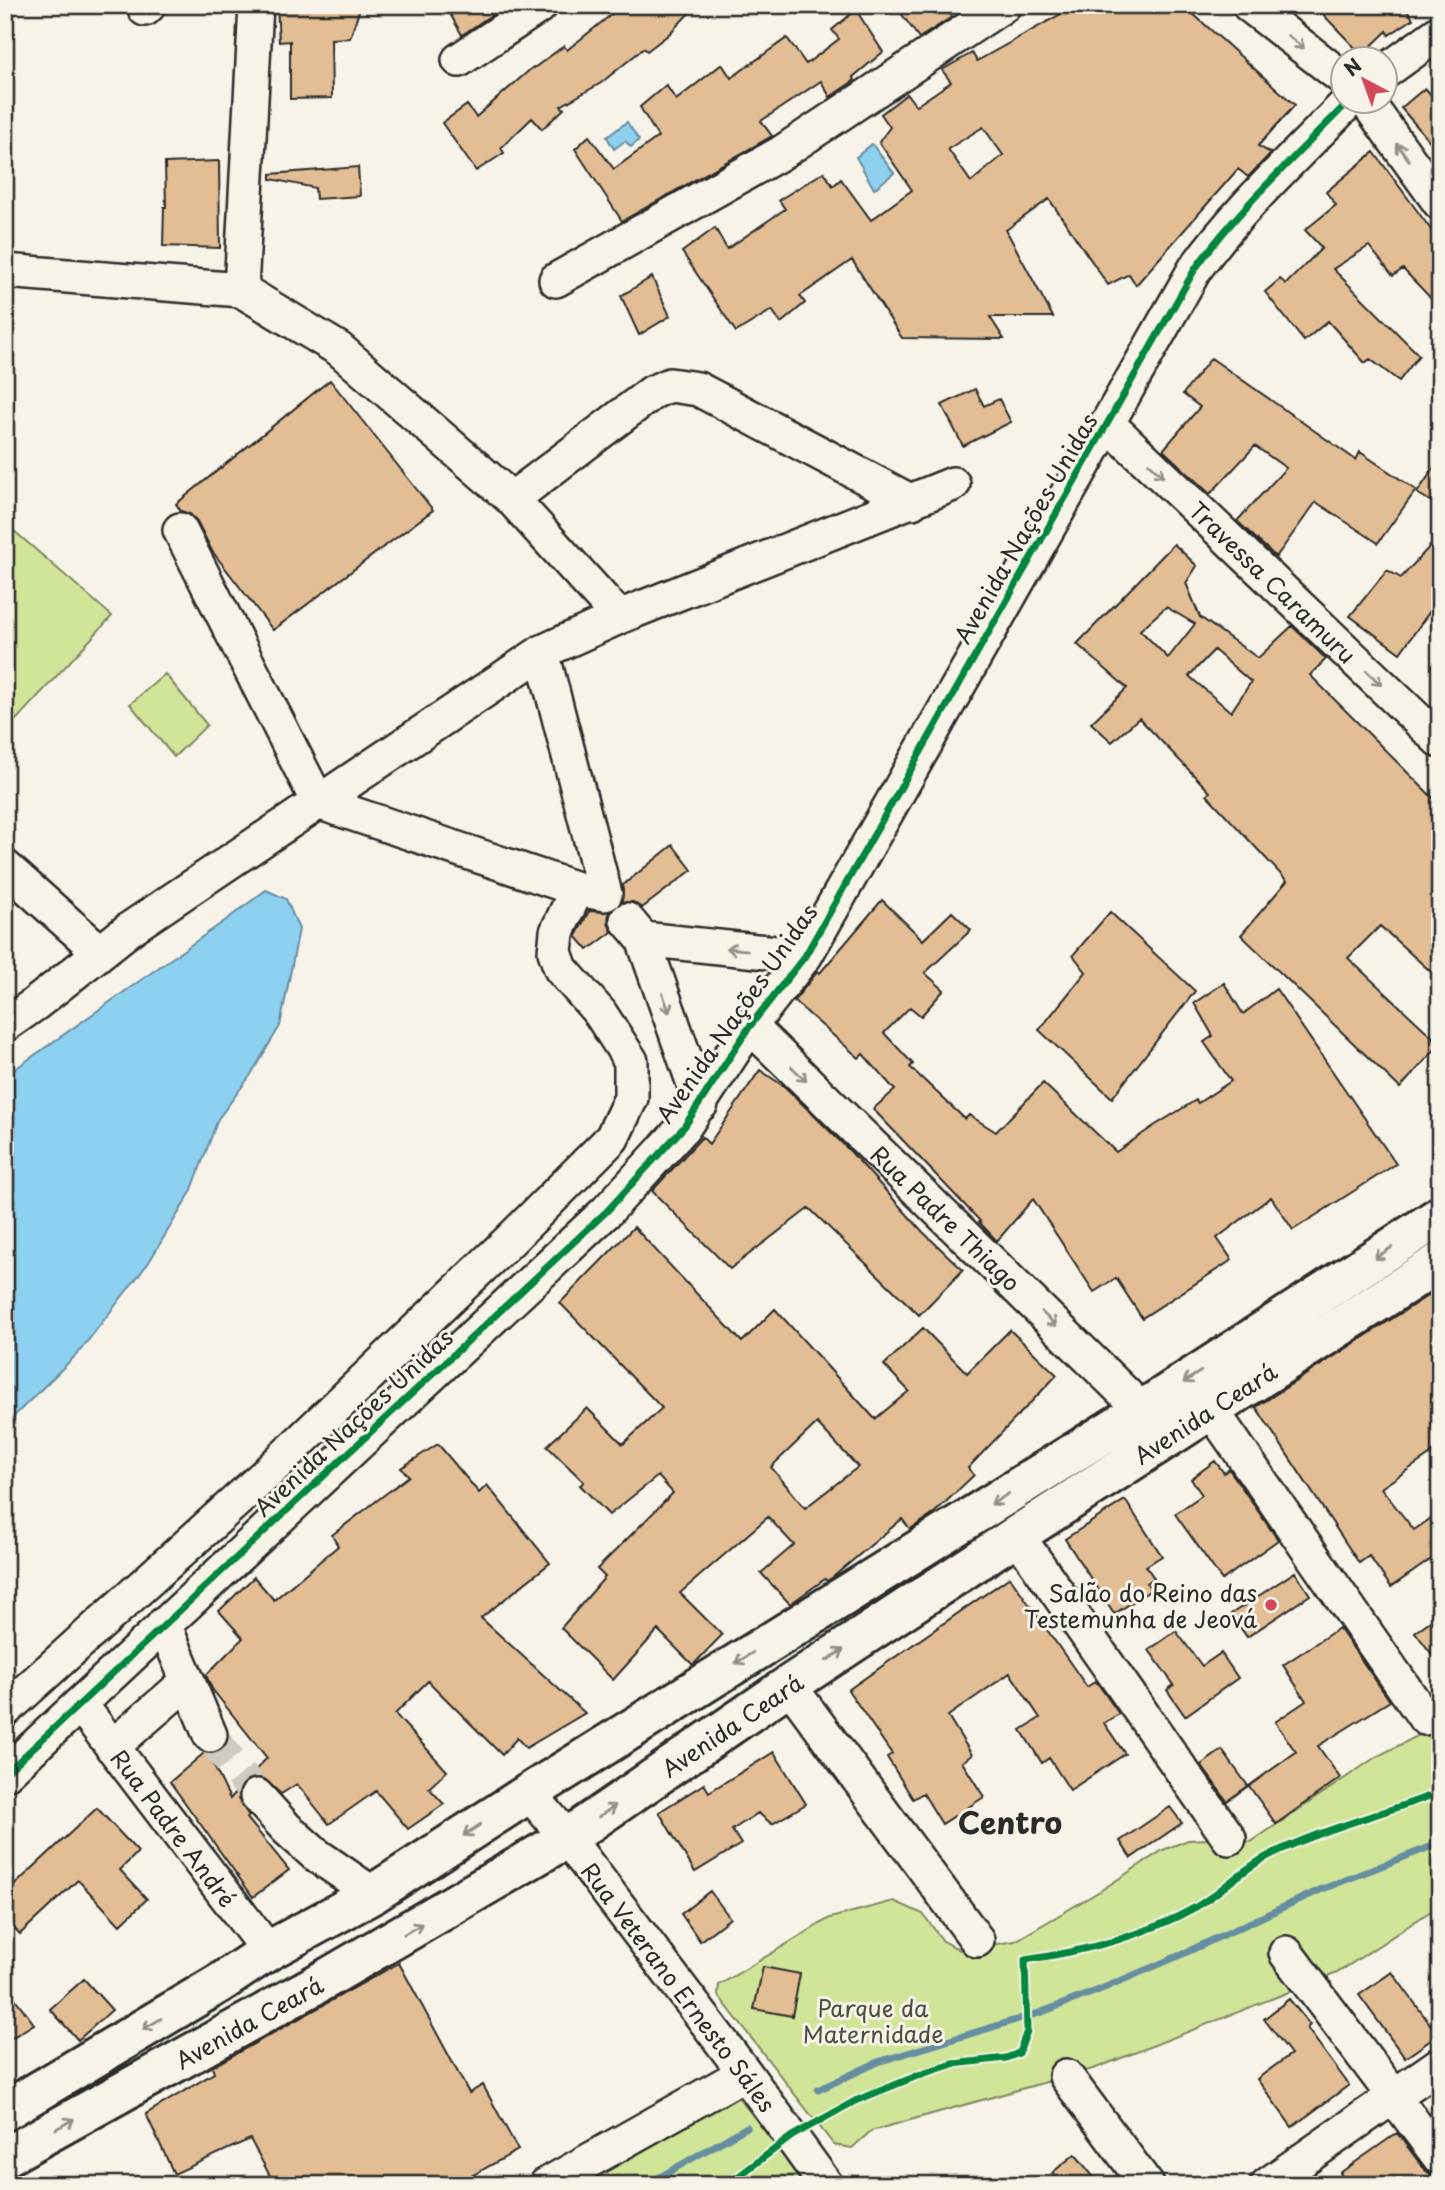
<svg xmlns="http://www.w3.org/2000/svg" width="1445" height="2190" font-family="'Playpen Sans',sans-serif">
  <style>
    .green { fill: #d1e599; stroke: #7e8862; stroke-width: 2 }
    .water { fill: #8dd0ef; stroke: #668ea1; stroke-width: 2 }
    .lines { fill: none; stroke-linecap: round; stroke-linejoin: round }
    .stream { stroke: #668ea1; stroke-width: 7 }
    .building { fill: #e3be94; stroke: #2b2b2b; stroke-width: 2; fill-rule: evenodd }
    .minor-tunnel { stroke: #cecbc2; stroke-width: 33; stroke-dasharray: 33 17; stroke-linecap: butt }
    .minor-casing { stroke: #2b2b2b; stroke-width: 38 }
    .major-casing { stroke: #2b2b2b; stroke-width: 44 }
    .minor { stroke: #f7f3e8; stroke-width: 33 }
    .major { stroke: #f7f3e8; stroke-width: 38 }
    .cycleway-casing { stroke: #f7f3e8; stroke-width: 11 }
    .cycleway { stroke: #00873e; stroke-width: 7 }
    .oneway { stroke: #918f8a }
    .poi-dot { fill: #d1495b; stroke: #f7f3e8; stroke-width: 2.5 }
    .labels { text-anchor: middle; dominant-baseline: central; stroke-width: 6; stroke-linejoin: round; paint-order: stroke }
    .street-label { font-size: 23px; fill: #2b2b2b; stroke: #f7f3e8 }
    .poi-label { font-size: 23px; fill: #2b2b2b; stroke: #f7f3e8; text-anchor: end }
    .park-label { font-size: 23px; fill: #4c5041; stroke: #f7f3e8 }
    .district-label { font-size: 30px; font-weight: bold; fill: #2b2b2b; stroke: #f7f3e8 }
  </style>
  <rect width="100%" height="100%" fill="#f7f3e8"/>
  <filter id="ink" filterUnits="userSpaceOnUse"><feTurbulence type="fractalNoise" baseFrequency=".0143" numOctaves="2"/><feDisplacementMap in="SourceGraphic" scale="14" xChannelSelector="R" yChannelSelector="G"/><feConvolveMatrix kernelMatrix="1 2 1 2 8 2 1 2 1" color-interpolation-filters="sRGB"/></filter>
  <g filter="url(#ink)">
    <path class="green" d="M5 523 112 616 5 732Z
      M165 674 207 725 174 757 130 704Z
      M1421 1734 1440 1736V1905L1337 1973 1096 2068 871 2131 852 2148 834 2145 718 1995 719 1985 830 1918 894 1901 923 1914 943 1941 960 1950 1015 1941 1100 1891 1163 1850 1188 1840 1229 1838 1251 1842 1376 1757Z
      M730 2097H738L808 2185H577Z"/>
    <path class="water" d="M627 122 639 140 631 147 625 141 614 149 607 137Z
      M872 144 894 173 874 189 856 157Z
      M266 890 286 899 299 929 280 1026 250 1076 218 1119 191 1192 149 1262 79 1352 5 1425V1076L226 920Z"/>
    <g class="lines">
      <path class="stream" d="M818 2090 878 2062 1042 2012 1099 1990 1176 1957 1320 1890 1440 1843
        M646 2185 747 2127"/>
    </g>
    <path class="building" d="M277 5H361L350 38 331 39 332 98 290 99V41L279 42Z
      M445 5H506L462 35Z
      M604 5H697L668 35 647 51 644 48 601 83 561 106 564 109 542 129 532 118 501 148 504 153 476 171 442 123 467 105 476 117 533 67 534 68 564 46 567 50 612 14Z
      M895 5H941L952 17 919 38Z
      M1077 5H1183L1295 105 1258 146 1271 153 1248 177 1238 169 1136 285 1129 274 1108 285 1049 199 1006 230 1053 317H990L1004 339 902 338 852 260 800 296 805 303 781 323 772 310 736 332 682 252 715 228 727 249 785 209 779 200 824 172 833 186 841 179 871 220 912 190 879 142 890 127 881 114 907 94 916 106 951 82 942 70 972 53 977 61ZM983 127 1003 155 971 182 948 149Z
      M1314 5H1404L1413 19 1389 35 1387 31 1362 55Z
      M856 10 883 52 853 77 855 80 830 97 821 81 761 121 772 136 622 221 575 149 589 136 614 169 658 137 640 107 666 85 676 100 722 64 731 78 787 38 806 64 839 39 832 30Z
      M1425 88 1440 105V153L1401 108Z
      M1374 152 1440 242V308L1403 269 1393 276 1369 246 1333 269 1419 355 1399 381 1370 359 1365 363 1328 321 1304 341 1265 292 1280 279 1286 284 1322 248 1305 230 1336 205 1326 192Z
      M219 161 220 248 163 246 164 207H166L165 163Z
      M358 167 360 196 316 199 315 188 271 179V174Z
      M652 277 670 316 639 335 621 296Z
      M1211 358 1356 460 1360 452 1416 490 1378 543 1316 502 1276 557 1237 521 1286 468 1255 446 1210 494 1163 450 1200 407 1183 394Z
      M330 380 433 510 273 630 212 551 197 521 190 514 181 511 176 504Z
      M975 389 984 406 999 399 1011 422 963 446 942 405Z
      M1440 459V507L1417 493Z
      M1440 535V597L1400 653 1350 616 1387 570 1401 578Z
      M1174 544 1197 566 1186 583 1200 617 1258 658 1292 626 1326 659 1310 675 1440 805V980L1380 926 1348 958 1440 1044 1400 1088 1241 935 1287 881 1207 795 1210 792 1139 718 1112 742 1091 723 1127 688 1077 644ZM1166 607 1195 624 1168 658 1140 630ZM1214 650 1251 682 1231 712 1189 676Z
      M673 845 692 870 642 908 633 902H622L623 885Z
      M882 900 923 940 952 912 971 930 925 973 944 990 921 1016 910 1007 884 1033 913 1064 910 1067 965 1119 969 1115 996 1132 1043 1083 1116 1152 1154 1126 1196 1100 1198 1103 1231 1081 1204 1042 1213 1036 1194 1003 1224 983 1243 1014 1276 989 1396 1164 1293 1230 1271 1197 1217 1238 1232 1260 1142 1318 1116 1278 1094 1292 1033 1199 997 1241 979 1222 980 1221 873 1109 895 1090 863 1054 859 1058 794 1001 818 971 820 973Z
      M589 911 609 912 608 923 612 932 588 950 576 936Z
      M1110 912 1195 991 1112 1098 1039 1030 1086 972 1073 955Z
      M760 1070 785 1087 849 1150 923 1232 963 1270 919 1315 809 1208 730 1269 652 1191 702 1137 709 1144Z
      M634 1227 742 1342 775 1309 875 1419 909 1391 884 1365 923 1328 967 1373 1010 1330 1057 1375 968 1468 974 1475 931 1516 910 1529 902 1519 833 1577 827 1581 825 1579 790 1604 761 1573 794 1545 768 1517 680 1593 722 1635 693 1665 658 1630 613 1680 561 1628 605 1577 597 1569 673 1493 658 1476 609 1515 580 1485 584 1482 547 1446 587 1408 623 1444 662 1408 560 1303ZM817 1423 858 1467 805 1508 771 1467Z
      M1435 1291 1440 1299V1448L1381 1488 1414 1530 1440 1512V1553L1391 1587 1369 1556 1359 1563 1256 1407Z
      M438 1444 479 1493 487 1485 550 1563 481 1618 585 1713 526 1748 517 1738 502 1755 428 1681 395 1714 447 1771 429 1788 444 1804 408 1829 376 1791 329 1824 297 1784 281 1794 263 1778 254 1777 246 1780 267 1758 212 1689 206 1675 243 1638 219 1611 254 1577 274 1600 338 1546 332 1535 409 1476 401 1468Z
      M1215 1461 1224 1473 1229 1469 1278 1540 1222 1580 1175 1514 1202 1495 1191 1479Z
      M1125 1500 1162 1556 1146 1566 1154 1578 1147 1583 1151 1590 1114 1614 1065 1539Z
      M1295 1572 1310 1595 1247 1637 1231 1614Z
      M1010 1577 1087 1687 1096 1681 1119 1714 1104 1723 1125 1754 1070 1790 1049 1758 1042 1763 1021 1730 1040 1718 1010 1673 948 1716 972 1755 962 1762 984 1797 942 1824 923 1793 913 1799 887 1757 892 1754 848 1690Z
      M1440 1614V1665L1415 1632Z
      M1339 1628 1390 1701 1318 1746 1340 1778 1276 1824 1249 1786 1296 1752 1275 1722 1306 1701 1283 1665Z
      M1176 1631 1202 1666 1221 1653 1238 1678 1185 1716 1167 1690 1174 1685 1149 1650Z
      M1222 1750 1248 1786 1227 1801 1201 1765Z
      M774 1752 806 1804 772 1824 758 1813 732 1830 741 1844 695 1872 659 1812 704 1784 709 1792Z
      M204 1753 208 1754 230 1799 241 1786 238 1799 249 1816 247 1818 289 1870 253 1897 170 1782Z
      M1170 1807 1182 1823 1131 1858 1120 1841Z
      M97 1808 138 1852 120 1870 147 1899 120 1925 78 1880 20 1934 5 1918V1894Z
      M710 1891 730 1918 700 1941 681 1914Z
      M399 1963 469 2093 483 2085 518 2150 455 2185H275L250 2139 174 2174 146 2114 214 2073 212 2067Z
      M763 1967 800 1974 792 2016 754 2009Z
      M1392 1972 1438 2035 1405 2058 1359 1995Z
      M84 1979 112 2010 78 2040 50 2009Z
      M5 1985 34 2024 5 2042Z
      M1289 1999 1310 2025 1307 2028 1349 2085 1292 2127 1257 2079 1291 2054 1264 2019Z
      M1397 2133 1425 2170 1432 2175 1440 2177V2185H1348L1340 2173Z
      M1075 2154 1100 2185H1061L1052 2173Z"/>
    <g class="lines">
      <path class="minor-tunnel" d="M210 1735 257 1796"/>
      <g class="minor-casing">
        <path id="minor" d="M1249 5 1344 79
          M145 9 149 5
          M459 60 541 5
          M1386 71 1440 32
          M1367 102 1440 203
          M5 271 241 290 339 349 512 499 619 617
          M556 280 781 153 1004 5
          M241 290 256 5
          M1107 423 1440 741
          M512 499 653 392 670 385 698 389 912 502
          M180 530 318 802 577 889 605 894 542 652
          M5 867 100 952
          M627 920 643 939 701 1104
          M643 939 805 956
          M5 1025 35 1004 131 928 542 652 619 617 953 484
          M750 1026 1142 1410
          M1210 1408 1425 1718
          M1017 1535 1229 1838
          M164 1624 210 1735
          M789 1685 977 1940
          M80 1704 268 1951
          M5 1710 265 1475 510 1240 612 1138 631 1098V1061L600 1013 561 969 555 952 557 932 577 889
          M112 1747 188 1681
          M5 1774 607 1211 684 1127 750 1026 805 956 1195 269C1239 208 1296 156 1348 102
          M529 1793 567 1838 745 2073 826 2185
          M257 1796 287 1829 315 1854 373 1894
          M1286 1953 1440 2158
          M1066 2076 1147 2185
          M546 2185 745 2073
          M1267 2185 1440 2064"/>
      </g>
      <g class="major-casing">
        <path id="major" d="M5 2111 220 1983 268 1951 373 1894 529 1793 1142 1410 1440 1216
          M5 2157 324 1980 567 1838 789 1685 1017 1535 1440 1262"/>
      </g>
      <use href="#minor" class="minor"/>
      <use href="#major" class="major"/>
      <g class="cycleway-casing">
        <path id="cycleway" d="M5 1774 607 1211 684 1127 750 1026 805 956 1195 269C1239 208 1296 156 1348 102
          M727 2185 792 2136 855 2101 922 2074 953 2064 1006 2058 1019 2053 1027 2031 1025 1960C1084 1951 1143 1937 1196 1907 1222 1892 1243 1868 1270 1855 1324 1828 1384 1814 1440 1792"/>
      </g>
      <use href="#cycleway" class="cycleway"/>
    </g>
    <defs><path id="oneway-shaft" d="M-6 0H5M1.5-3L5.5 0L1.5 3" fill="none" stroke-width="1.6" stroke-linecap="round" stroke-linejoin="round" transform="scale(1.75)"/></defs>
    <g class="oneway">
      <use href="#oneway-shaft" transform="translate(1296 42) rotate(38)"/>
      <use href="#oneway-shaft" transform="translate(1403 152) rotate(-126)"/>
      <use href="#oneway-shaft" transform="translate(1156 470) rotate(44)"/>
      <use href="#oneway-shaft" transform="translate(1374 678) rotate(44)"/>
      <use href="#oneway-shaft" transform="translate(737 949) rotate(-174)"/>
      <use href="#oneway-shaft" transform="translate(666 1003) rotate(71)"/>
      <use href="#oneway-shaft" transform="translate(799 1074) rotate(44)"/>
      <use href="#oneway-shaft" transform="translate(1383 1253) rotate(147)"/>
      <use href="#oneway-shaft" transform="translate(1049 1319) rotate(44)"/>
      <use href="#oneway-shaft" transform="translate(1192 1377) rotate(147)"/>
      <use href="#oneway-shaft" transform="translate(1000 1499) rotate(148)"/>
      <use href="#oneway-shaft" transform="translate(835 1655) rotate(-33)"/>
      <use href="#oneway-shaft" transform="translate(744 1658) rotate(148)"/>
      <use href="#oneway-shaft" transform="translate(607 1811) rotate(-35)"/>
      <use href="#oneway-shaft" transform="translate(472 1830) rotate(147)"/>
      <use href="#oneway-shaft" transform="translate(413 1929) rotate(-30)"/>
      <use href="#oneway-shaft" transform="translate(152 2024) rotate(149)"/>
      <use href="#oneway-shaft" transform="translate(65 2124) rotate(-29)"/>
    </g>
  </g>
  <circle class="poi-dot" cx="1271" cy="1605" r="7"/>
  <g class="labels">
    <g class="street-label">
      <text transform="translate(1025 528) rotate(-60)">Avenida Nações Unidas</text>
      <text transform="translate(1273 582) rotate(44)">Travessa Caramuru</text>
      <text transform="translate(736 1013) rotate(-55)">Avenida Nações Unidas</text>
      <text transform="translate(946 1218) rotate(44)">Rua Padre Thiago</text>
      <text transform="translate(1205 1413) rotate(-33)">Avenida Ceará</text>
      <text transform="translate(353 1422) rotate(-43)">Avenida Nações Unidas</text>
      <text transform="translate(732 1725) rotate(-34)">Avenida Ceará</text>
      <text transform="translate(174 1828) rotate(53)">Rua Padre André</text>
      <text transform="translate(679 1987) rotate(53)">Rua Veterano Ernesto Sáles</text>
      <text transform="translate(249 2022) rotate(-29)">Avenida Ceará</text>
    </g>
    <g class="poi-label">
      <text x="1257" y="1592">Salão do Reino das<tspan x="1257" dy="26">Testemunha de Jeová</tspan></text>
    </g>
    <g class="park-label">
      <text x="873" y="2007">Parque da<tspan x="873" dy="26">Maternidade</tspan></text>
    </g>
    <g class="district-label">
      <text x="1010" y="1821">Centro</text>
    </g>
  </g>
  <rect width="1445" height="2190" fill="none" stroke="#f7f3e8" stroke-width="28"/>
  <rect x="14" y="14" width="1417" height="2162" fill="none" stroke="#2b2b2b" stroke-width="2.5" filter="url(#ink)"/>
  <g transform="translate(1364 80) rotate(319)"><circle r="33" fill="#f7f3e8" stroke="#a5a39c" stroke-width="2"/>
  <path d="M0-5L12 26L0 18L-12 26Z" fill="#d1495b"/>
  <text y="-10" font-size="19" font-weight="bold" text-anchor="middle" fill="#2b2b2b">N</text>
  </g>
</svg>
